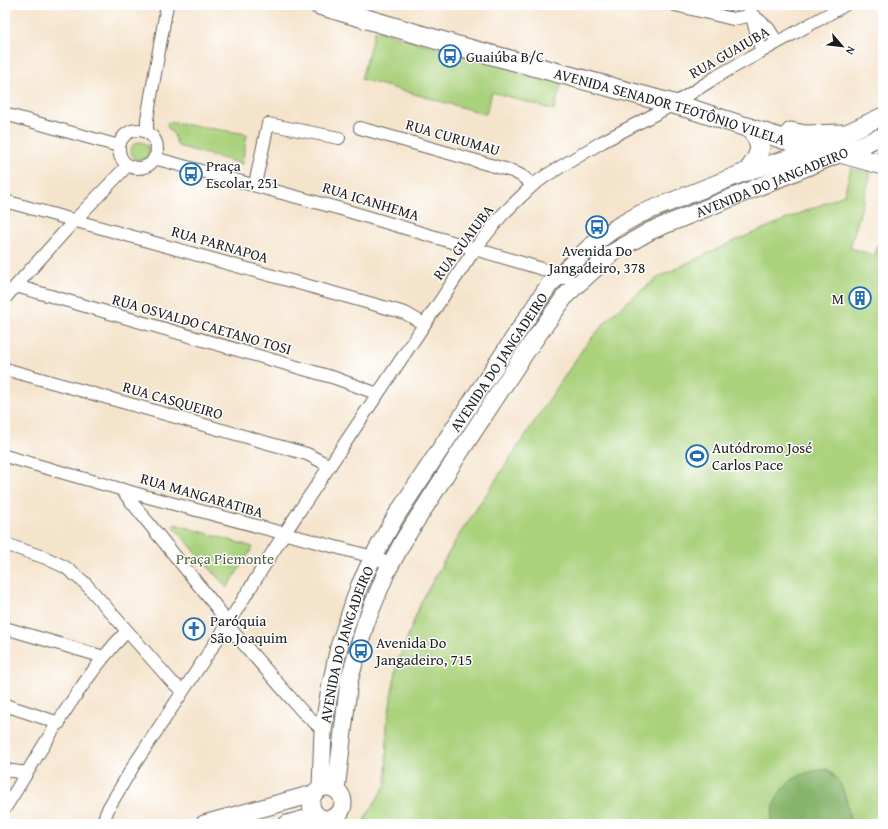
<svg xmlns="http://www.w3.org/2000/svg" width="888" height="829" font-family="'Gentium Book Plus',serif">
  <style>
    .green { fill: #aad27d; stroke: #63774c }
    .forest { fill: #87b46c; stroke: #526844 }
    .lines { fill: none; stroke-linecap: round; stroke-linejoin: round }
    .street-casing { stroke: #68625a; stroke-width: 14 }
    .secondary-casing { stroke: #68625a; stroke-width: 19 }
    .primary-casing { stroke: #68625a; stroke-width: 21 }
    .street { stroke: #fff; stroke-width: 12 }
    .secondary { stroke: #fff; stroke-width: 17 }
    .primary { stroke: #fff; stroke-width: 19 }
    .labels { text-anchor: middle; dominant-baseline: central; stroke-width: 3; stroke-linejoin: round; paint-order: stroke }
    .street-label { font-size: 15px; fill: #1c1c1c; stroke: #fff }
    .poi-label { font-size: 15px; fill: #1c1c1c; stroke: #fff; text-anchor: start }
    .park-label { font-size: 15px; fill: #4e5c3e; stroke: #fff }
  </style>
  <rect width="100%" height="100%" fill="#fff"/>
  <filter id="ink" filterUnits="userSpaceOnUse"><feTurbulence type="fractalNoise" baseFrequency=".025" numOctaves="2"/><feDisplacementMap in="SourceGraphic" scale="8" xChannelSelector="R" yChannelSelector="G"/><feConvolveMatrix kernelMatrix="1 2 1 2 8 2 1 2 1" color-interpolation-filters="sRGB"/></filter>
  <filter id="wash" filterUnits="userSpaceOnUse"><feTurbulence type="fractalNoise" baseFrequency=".012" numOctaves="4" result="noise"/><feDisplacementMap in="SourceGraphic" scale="16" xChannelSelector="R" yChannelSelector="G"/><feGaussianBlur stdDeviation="0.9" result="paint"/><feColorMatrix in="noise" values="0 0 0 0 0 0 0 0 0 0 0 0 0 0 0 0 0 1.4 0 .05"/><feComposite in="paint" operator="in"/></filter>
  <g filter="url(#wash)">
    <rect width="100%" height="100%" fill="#f5e4cc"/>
    <path class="green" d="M375 30 562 83 554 110 492 92 486 114 361 79Z
      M168 122 247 134 242 164 178 146 174 135 167 126Z
      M131 151a9 9 0 1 1 18 0a9 9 0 1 1-18 0Z
      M851 168 871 174 850 248 875 255 883 225V824H364L363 822 386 784 387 726 392 692 398 661 422 600 457 538 584 347 609 318 625 303 660 276 732 242 844 195Z
      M175 524 253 547 227 588 173 526Z"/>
    <path class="forest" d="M827 769C844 782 848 802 850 824H771C772 789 793 772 827 769Z"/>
  </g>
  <g filter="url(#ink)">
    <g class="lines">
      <g class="street-casing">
        <path id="street" d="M675 5 733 19 753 15
          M747 5C755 19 755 36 762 51
          M753 15 768 28 777 42
          M5 114 119 146
          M360 128 512 171 522 176 533 185
          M119 149a19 19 0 1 1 38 0a19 19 0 1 1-38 0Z
          M147 132V119L167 5
          M154 158 341 209 559 274 576 284
          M255 184 268 124 339 138
          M5 201 405 313 424 324
          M16 286 335 378 378 394
          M5 298 75 220 128 165
          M5 369 307 454 330 466
          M5 456 148 497 373 557 390 564
          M121 489 218 609 227 625 302 711 323 730
          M5 544 46 558 65 567 85 583 172 682 183 691
          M5 628 104 657
          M5 705 59 723
          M5 770 27 773
          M5 808C42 750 79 680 127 631
          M102 824 109 807 134 765 227 625 284 534 475 249 502 215 533 185 547 175 602 142 674 104 721 74 845 5"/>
      </g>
      <g class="secondary-casing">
        <g id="secondary">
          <circle cx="327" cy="803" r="16"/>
          <path id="s1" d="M321 788 323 730 330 689 339 647 359 587 373 557 396 516 549 285 591 246 617 227 640 214 748 171 797 156 883 116"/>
          <path id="s2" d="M336 790 349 681 366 622 386 573 405 538 460 452 525 353 566 295 612 253 650 231 883 136"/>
          <path d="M204 824 313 794"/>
          <path d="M287 824 316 816"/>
        </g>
      </g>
      <g class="primary-casing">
        <g id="primary">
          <path id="s3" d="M319 5 455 45 688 108 795 143 840 153 883 165"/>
          <path d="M748 127C765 144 762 153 748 171"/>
          <path d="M791 132 805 135 843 134"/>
        </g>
      </g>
      <use href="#street" class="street"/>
      <use href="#secondary" class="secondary"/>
      <use href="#primary" class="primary"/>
    </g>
  </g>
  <defs>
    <g id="bus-ring" transform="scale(1.15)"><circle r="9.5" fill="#fff" stroke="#1f6fb2" stroke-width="1.5"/><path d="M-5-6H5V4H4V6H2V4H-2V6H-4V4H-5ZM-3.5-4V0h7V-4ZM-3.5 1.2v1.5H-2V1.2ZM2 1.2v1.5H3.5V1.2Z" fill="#1f6fb2"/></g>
    <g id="building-ring" transform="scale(1.15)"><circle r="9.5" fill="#fff" stroke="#1f6fb2" stroke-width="1.5"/><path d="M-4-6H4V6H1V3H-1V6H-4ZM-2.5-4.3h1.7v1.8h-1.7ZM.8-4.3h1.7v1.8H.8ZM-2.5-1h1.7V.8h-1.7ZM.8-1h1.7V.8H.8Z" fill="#1f6fb2"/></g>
    <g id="stadium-ring" transform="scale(1.15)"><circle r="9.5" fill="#fff" stroke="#1f6fb2" stroke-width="1.5"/><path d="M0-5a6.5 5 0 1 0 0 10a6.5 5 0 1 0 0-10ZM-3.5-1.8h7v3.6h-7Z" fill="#1f6fb2"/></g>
    <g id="church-ring" transform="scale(1.15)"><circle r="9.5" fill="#fff" stroke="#1f6fb2" stroke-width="1.5"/><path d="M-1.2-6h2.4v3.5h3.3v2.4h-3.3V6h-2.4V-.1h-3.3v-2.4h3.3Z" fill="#1f6fb2"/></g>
  </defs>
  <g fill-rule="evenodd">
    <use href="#bus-ring" x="450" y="56"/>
    <use href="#bus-ring" x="191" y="174"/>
    <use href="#bus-ring" x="597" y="227"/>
    <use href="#building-ring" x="860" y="298"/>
    <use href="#stadium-ring" x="697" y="456"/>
    <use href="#church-ring" x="194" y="629"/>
    <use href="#bus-ring" x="361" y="651"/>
  </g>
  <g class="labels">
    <g class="street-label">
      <text transform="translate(729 52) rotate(-30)">RUA GUAIUBA</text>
      <text stroke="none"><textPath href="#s3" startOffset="365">AVENIDA SENADOR TEOTÔNIO VILELA</textPath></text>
      <text transform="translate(453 137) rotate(16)">RUA CURUMAU</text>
      <text stroke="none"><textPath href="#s2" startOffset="793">AVENIDA DO JANGADEIRO</textPath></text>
      <text transform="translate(371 201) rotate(17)">RUA ICANHEMA</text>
      <text transform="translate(463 242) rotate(-53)">RUA GUAIUBA</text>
      <text transform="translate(220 244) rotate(16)">RUA PARNAPOA</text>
      <text transform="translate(202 324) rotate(16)">RUA OSVALDO CAETANO TOSI</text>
      <text stroke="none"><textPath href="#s1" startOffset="471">AVENIDA DO JANGADEIRO</textPath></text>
      <text transform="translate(173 400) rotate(16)">RUA CASQUEIRO</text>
      <text transform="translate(202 495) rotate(16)">RUA MANGARATIBA</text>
      <text stroke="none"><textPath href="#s1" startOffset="147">AVENIDA DO JANGADEIRO</textPath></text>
    </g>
    <g class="poi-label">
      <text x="466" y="56">Guaiúba B/C</text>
      <text x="206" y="165">Praça<tspan x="206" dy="17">Escolar, 251</tspan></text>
      <text x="597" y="250" text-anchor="middle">Avenida Do<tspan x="597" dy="17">Jangadeiro, 378</tspan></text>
      <text x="844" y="298" text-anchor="end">M</text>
      <text x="712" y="447">Autódromo José<tspan x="712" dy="17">Carlos Pace</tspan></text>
      <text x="210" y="620">Paróquia<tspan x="210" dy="17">São Joaquim</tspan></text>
      <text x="376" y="642">Avenida Do<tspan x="376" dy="17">Jangadeiro, 715</tspan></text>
    </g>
    <g class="park-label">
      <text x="225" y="558">Praça Piemonte</text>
    </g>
  </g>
  <rect width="888" height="829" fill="none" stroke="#fff" stroke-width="20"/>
  <g transform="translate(842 46) rotate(118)" stroke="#ffffff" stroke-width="3" paint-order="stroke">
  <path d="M0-3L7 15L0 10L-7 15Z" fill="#1c1c1c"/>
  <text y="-6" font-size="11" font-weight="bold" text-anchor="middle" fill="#1c1c1c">N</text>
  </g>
</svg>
